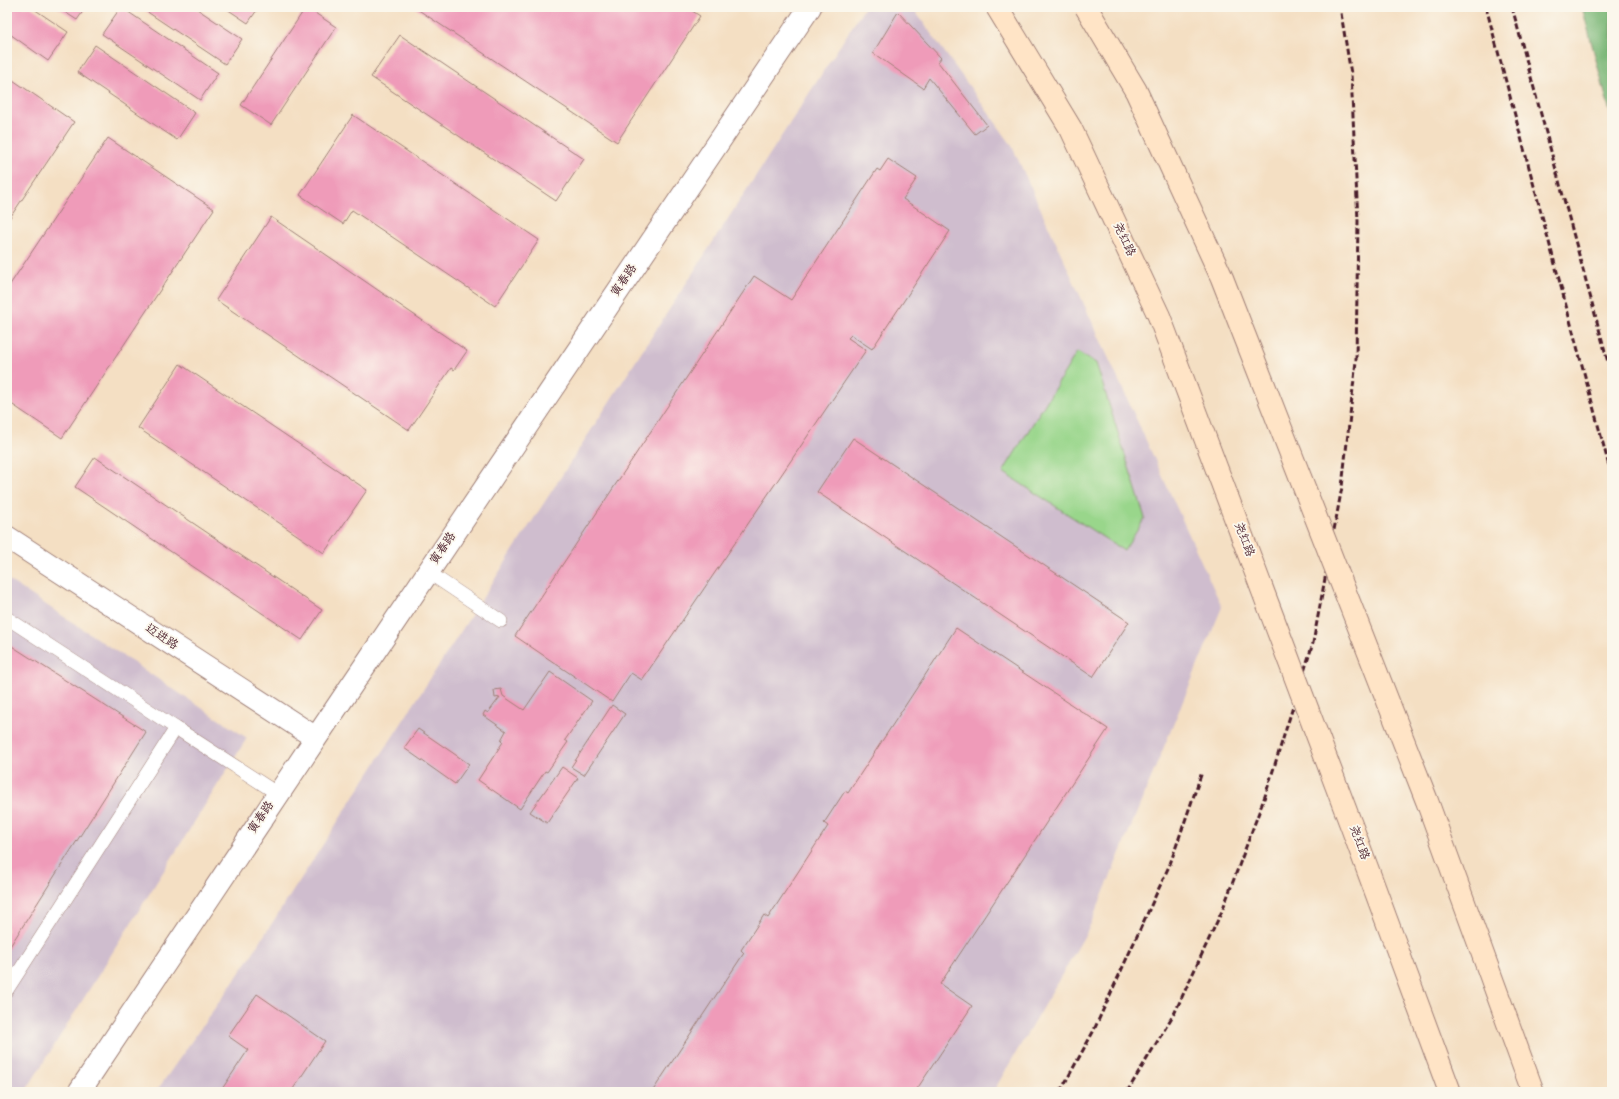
<svg xmlns="http://www.w3.org/2000/svg" width="1619" height="1099" font-family="'Gochi Hand','LXGW WenKai TC',sans-serif">
  <style>
    .industrial { fill: #cfbdce }
    .green { fill: #99d68b; stroke: #727a5b }
    .forest { fill: #7ab777; stroke: #626b51 }
    .building { fill: #ef9bb9 }
    .lines { fill: none; stroke-linecap: round; stroke-linejoin: round }
    .service-casing { stroke: #9f7f77; stroke-width: 14 }
    .tertiary-casing { stroke: #9f7f77; stroke-width: 24 }
    .service { stroke: #fff; stroke-width: 13 }
    .tertiary { stroke: #fff; stroke-width: 22 }
    .rail { stroke: #4a1f2b; stroke-width: 3; stroke-dasharray: 6 3; stroke-linecap: butt }
    .secondary-bridge-casing { stroke: #9f7f77; stroke-width: 24; stroke-linecap: butt }
    .secondary-bridge { stroke: #ffe4c6; stroke-width: 22 }
    .labels { text-anchor: middle; dominant-baseline: central; stroke-width: 3.5; stroke-linejoin: round; paint-order: stroke }
    .street-label { font-size: 12px; fill: #4a1f2b; stroke: #fbf7ec }
  </style>
  <rect width="100%" height="100%" fill="#fbf7ec"/>
  <filter id="ink" filterUnits="userSpaceOnUse"><feTurbulence type="fractalNoise" baseFrequency=".025" numOctaves="2"/><feDisplacementMap in="SourceGraphic" scale="8" xChannelSelector="R" yChannelSelector="G"/><feConvolveMatrix kernelMatrix="1 2 1 2 8 2 1 2 1" color-interpolation-filters="sRGB"/></filter>
  <filter id="wash" filterUnits="userSpaceOnUse"><feTurbulence type="fractalNoise" baseFrequency=".012" numOctaves="4" result="noise"/><feDisplacementMap in="SourceGraphic" scale="16" xChannelSelector="R" yChannelSelector="G"/><feGaussianBlur stdDeviation="0.9" result="paint"/><feColorMatrix in="noise" values="0 0 0 0 0 0 0 0 0 0 0 0 0 0 0 0 0 1.4 0 .05"/><feComposite in="paint" operator="in"/></filter>
  <g filter="url(#wash)">
    <rect width="100%" height="100%" fill="#f4dfc3"/>
    <path class="industrial" d="M865 7H912L1011 144 1222 607 1088 930 993 1092H156L245 965Z
      M7 579 247 738 25 1092H7Z"/>
    <path class="green" d="M1077 352 1096 363 1145 518 1124 551 1003 472Z"/>
    <path class="forest" d="M1582 7H1612V120Z"/>
    <g id="blocks">
      <path class="building" d="M7 7H31L68 32 48 61 7 32Z
        M57 7H86L77 20Z
        M121 7 218 73 200 100 102 34Z
        M140 7H194L242 39 225 64Z
        M224 7H259L248 23Z
        M306 7 336 27 271 125 241 105Z
        M414 7H686L700 16 617 142Z
        M898 12 941 58 938 62 987 125 975 134 929 78 923 88 873 53Z
        M400 35 584 159 556 201 371 77Z
        M95 45 195 113 177 140 77 72Z
        M7 76 74 122 7 222Z
        M353 115 539 240 495 306 352 210 343 224 300 195Z
        M108 138 214 209 62 438 7 401V289Z
        M888 159 917 178 903 199 950 231 872 349 851 335 848 338 866 350 642 680 631 673 612 702 515 636 754 276 791 300 877 169 880 171Z
        M271 217 467 351 454 370 451 368 409 430 216 300Z
        M180 364 367 490 324 553 138 428Z
        M853 438 1129 622 1093 677 817 492Z
        M95 457 322 610 302 640 75 487Z
        M956 628 1108 729 940 984 972 1006 915 1092H652L744 953 741 950 764 915 768 918 828 826 824 823 845 791 848 793Z
        M7 643 146 732 7 951Z
        M550 672 592 701 565 740 568 742 547 772 545 771 520 809 478 780 503 742 501 740 506 731 483 715 485 711 488 713 500 697 495 698 494 690 501 689 503 696 524 710Z
        M612 705 625 714 584 775 571 767Z
        M418 729 469 764 455 784 404 748Z
        M562 767 578 778 547 823 530 812Z
        M257 994 325 1041 291 1092H220L248 1050 228 1036Z"/>
    </g>
  </g>
  <g filter="url(#ink)">
    <use href="#blocks" fill-opacity="0" stroke="#9f7f77" stroke-width="1"/>
    <g class="lines">
      <g class="service-casing">
        <path id="service" d="M428 572 501 621
          M7 618 176 728 7 990
          M176 728 278 794"/>
      </g>
      <g class="tertiary-casing">
        <path id="tertiary" d="M7 537 316 738
          M79 1092 316 738 810 7"/>
      </g>
      <use href="#service" class="service"/>
      <use href="#tertiary" class="tertiary"/>
      <path class="rail" d="M1486 7 1612 477
        M1512 7 1612 377
        M1060 1092 1093 1032 1170 864 1202 772
        M1127 1092 1175 1012 1222 911 1265 796 1313 643 1342 487 1356 361 1358 221 1351 74 1340 7"/>
      <g class="secondary-bridge-casing">
        <path id="secondary-bridge" d="M997 7 1071 129 1159 316 1353 830 1450 1092
          M1086 7 1136 91 1222 278 1427 801 1533 1092"/>
      </g>
      <use href="#secondary-bridge" class="secondary-bridge"/>
    </g>
  </g>
  <g class="labels">
    <g class="street-label">
      <text transform="translate(1123 240) rotate(65)">尧红路</text>
      <text transform="translate(625 281) rotate(-56)">寅春路</text>
      <text transform="translate(1243 540) rotate(69)">尧红路</text>
      <text transform="translate(444 549) rotate(-56)">寅春路</text>
      <text transform="translate(161 638) rotate(33)">迈进路</text>
      <text transform="translate(262 818) rotate(-56)">寅春路</text>
      <text transform="translate(1358 843) rotate(70)">尧红路</text>
    </g>
  </g>
  <rect width="1619" height="1099" fill="none" stroke="#fbf7ec" stroke-width="24"/>
</svg>
